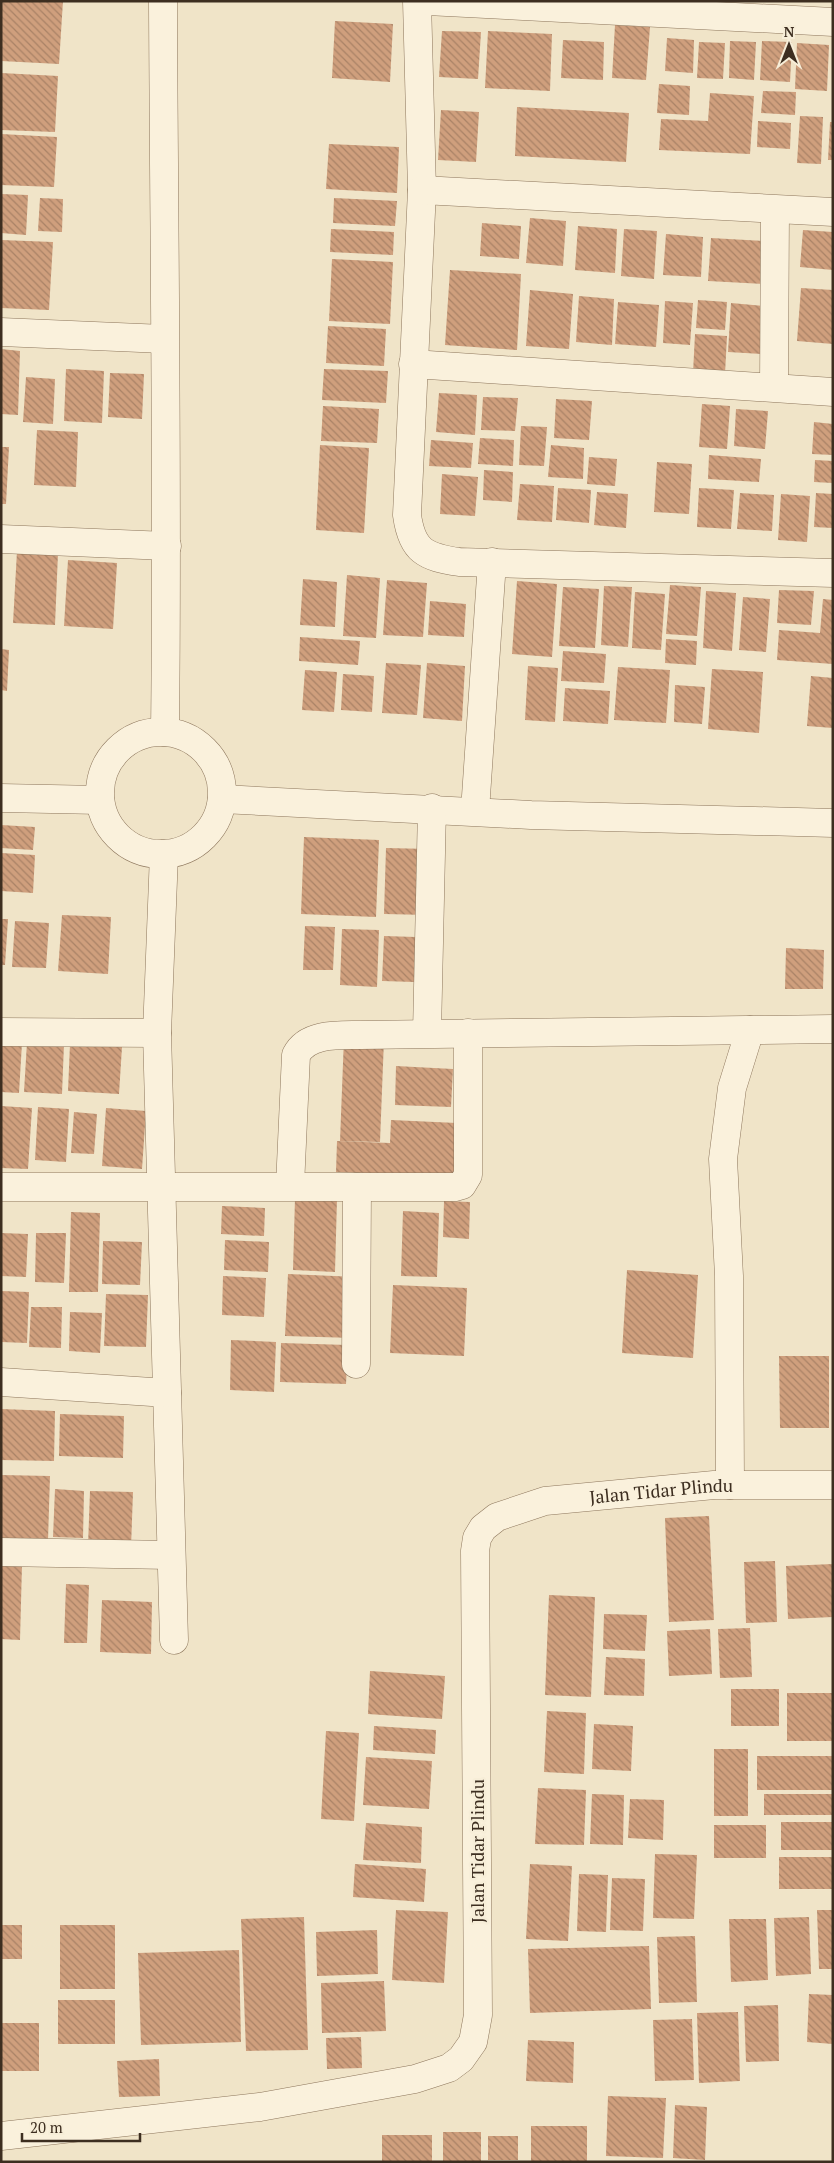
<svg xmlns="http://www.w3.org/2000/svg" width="834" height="2163" font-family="'PT Serif',serif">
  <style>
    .building { fill: url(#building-back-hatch) }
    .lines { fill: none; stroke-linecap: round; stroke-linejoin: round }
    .street-casing { stroke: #8d765c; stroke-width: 29 }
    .street { stroke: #faf1dc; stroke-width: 28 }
    .labels { text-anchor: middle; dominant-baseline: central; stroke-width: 5; stroke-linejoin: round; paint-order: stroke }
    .street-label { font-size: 18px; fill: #3d2e20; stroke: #f7eed8 }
  </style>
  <defs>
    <pattern id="building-back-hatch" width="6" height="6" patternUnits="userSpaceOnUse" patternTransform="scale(1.25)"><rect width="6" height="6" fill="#cf9f7d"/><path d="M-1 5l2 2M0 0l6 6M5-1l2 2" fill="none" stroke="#a98266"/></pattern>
  </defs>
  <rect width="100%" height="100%" fill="#f0e4c8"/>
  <path class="building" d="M1 1H63L59 64 1 61Z
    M335 21 393 24 390 82 332 78Z
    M615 25 650 27 646 80 612 78Z
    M442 31 481 32 478 79 439 77Z
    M488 31 552 34 550 91 485 88Z
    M667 38 694 40 693 73 665 71Z
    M563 40 604 42 603 80 561 78Z
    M730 41 756 42 754 80 729 78Z
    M762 41 792 42 790 82 760 80Z
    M699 42 725 43 723 79 697 78Z
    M797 43 829 45 827 91 795 89Z
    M1 73 58 76 55 132 1 130Z
    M659 84 690 86 689 115 657 113Z
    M763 91 796 92 795 115 761 113Z
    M710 93 754 96 750 154 659 150 661 119 708 121Z
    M517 107 629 113 626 162 515 156Z
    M441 110 479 112 476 162 438 160Z
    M800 116 823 117 821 164 797 163Z
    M758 121 791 123 790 149 757 147Z
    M830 122H833V160H828Z
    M1 134 57 137 54 187 1 185Z
    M329 144 399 147 397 193 326 189Z
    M1 194 28 195 26 235 1 233Z
    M40 198 63 199 62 232 38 231Z
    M334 198 397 201 395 226 333 223Z
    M530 218 566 221 563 266 526 263Z
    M482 223 521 226 519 259 480 256Z
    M578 226 617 229 615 273 575 270Z
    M331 229 394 232 393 255 330 252Z
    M624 229 657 231 654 279 621 276Z
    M803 230 833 232V270L800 267Z
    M666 234 703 237 701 277 663 275Z
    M711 238 766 241 764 284 708 281Z
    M1 240 53 242 49 310 1 308Z
    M332 259 393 262 390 324 329 321Z
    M450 270 521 274 517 350 445 345Z
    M801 288 833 290V344L797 341Z
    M530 290 573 294 569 349 526 346Z
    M579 296 614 299 612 345 576 342Z
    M698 300 727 302 725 330 696 328Z
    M665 301 693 303 690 345 663 343Z
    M618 302 659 305 656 347 615 344Z
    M731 303 765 306 762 354 728 352Z
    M328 326 386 329 384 366 326 363Z
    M695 334 727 336 725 374 693 373Z
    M1 349 20 351 18 415 1 414Z
    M66 369 104 371 102 423 64 421Z
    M324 369 388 371 386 403 322 400Z
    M110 373 144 374 142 419 108 417Z
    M26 377 55 379 53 424 23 422Z
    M439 393 477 395 475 435 436 432Z
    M483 397 518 398 515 431 481 430Z
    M556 399 592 401 589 440 554 438Z
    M702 404 730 406 727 449 699 447Z
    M323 406 379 409 377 443 321 441Z
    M736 409 768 411 765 449 734 446Z
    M814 422 833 424V455L812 454Z
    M521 426 547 427 544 466 519 465Z
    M37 430 78 432 76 487 34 485Z
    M480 438 514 440 513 466 478 464Z
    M431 440 473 443 471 468 429 466Z
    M320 445 369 448 364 533 316 530Z
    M551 445 584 448 583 479 548 477Z
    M1 447H9L6 504H1Z
    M709 455 761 459 759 482 708 479Z
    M589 457 617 459 615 486 587 484Z
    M815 460 833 461V483L814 482Z
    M657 462 692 464 689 514 654 512Z
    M484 470 513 472 512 502 483 500Z
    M442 474 478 477 475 516 440 514Z
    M520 484 554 486 552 522 517 520Z
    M558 488 591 490 589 523 556 520Z
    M699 488 734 490 731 529 697 527Z
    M597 492 628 494 626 528 594 525Z
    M740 493 774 495 772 531 737 529Z
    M816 493 833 494V528L814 527Z
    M781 494 810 496 807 542 778 540Z
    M17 551 58 553 55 625 13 623Z
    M68 560 117 563 113 629 64 626Z
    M347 575 380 578 376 638 343 636Z
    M303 579 337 582 335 627 300 625Z
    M387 580 427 583 423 637 383 635Z
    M517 581 557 584 552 657 512 654Z
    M670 585 701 587 697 636 666 634Z
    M604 586 632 587 628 647 601 645Z
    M563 587 599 589 595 648 559 646Z
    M779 590 814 591 811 625 777 623Z
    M706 591 736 593 732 651 703 648Z
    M635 592 665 594 661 650 632 648Z
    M743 597 770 599 766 652 739 650Z
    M823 599 833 600V664L777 660 779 630 820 633Z
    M430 601 466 604 464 637 428 635Z
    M300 637 360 641 358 665 299 661Z
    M666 639 697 641 696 665 665 663Z
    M1 649 9 650 7 691 1 690Z
    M563 651 606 654 604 683 561 681Z
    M386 663 421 665 417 715 382 713Z
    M427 663 465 666 462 721 423 718Z
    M528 666 558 668 555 722 525 720Z
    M618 667 670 670 666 723 614 720Z
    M712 669 763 672 759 733 708 729Z
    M305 670 337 672 334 712 302 710Z
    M343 674 374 676 372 712 341 710Z
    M811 676 833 678V728L807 726Z
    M675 685 705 687 702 724 674 722Z
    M565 688 610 691 608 724 563 721Z
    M1 825 35 827 33 850 1 848Z
    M304 837 379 840 376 917 301 914Z
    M386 848 430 849 428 915 384 914Z
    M1 853 35 855 33 893 1 891Z
    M62 915 111 917 108 974 58 971Z
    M1 919H8L5 965H1Z
    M15 921 49 923 46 968 12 967Z
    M305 926 335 927 333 970H303Z
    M342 929 379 930 377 987 340 985Z
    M384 936 416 937 414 982 382 981Z
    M786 948 824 950 823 989H785Z
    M344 1037 384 1039 380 1142 340 1141Z
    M1 1042 22 1043 19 1093 1 1092Z
    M27 1042 64 1044 62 1094 24 1092Z
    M70 1044 122 1047 119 1094 68 1091Z
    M396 1066 453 1069 451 1107 395 1105Z
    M1 1106 32 1108 28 1169 1 1168Z
    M38 1107 69 1109 66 1162 35 1160Z
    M106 1108 146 1111 142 1169 102 1166Z
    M74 1112 97 1114 94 1154 71 1153Z
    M391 1120 457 1123 455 1176 336 1172 337 1141 390 1143Z
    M295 1198 337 1199 335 1272 293 1270Z
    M444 1201 470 1202 469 1239 443 1237Z
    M222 1206 265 1208 264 1236 221 1234Z
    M403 1211 439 1213 437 1277 401 1276Z
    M71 1212 100 1213 98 1292H69Z
    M1 1233 28 1234 26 1277 1 1276Z
    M36 1233H66L64 1283 35 1282Z
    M225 1240 269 1242 268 1272 224 1270Z
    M103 1241 142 1242 140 1285 102 1284Z
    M627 1270 698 1275 693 1358 622 1353Z
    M288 1274 357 1277 354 1338 285 1336Z
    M223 1276 266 1278 264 1317 222 1315Z
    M393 1285 467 1288 464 1356 390 1353Z
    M1 1291 29 1292 27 1343 1 1342Z
    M106 1294 148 1295 146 1347 104 1346Z
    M31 1307H62L61 1348 29 1347Z
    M70 1312 102 1313 100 1353 69 1351Z
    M231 1340 276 1342 274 1392 230 1390Z
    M281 1343 348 1345 346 1384 280 1382Z
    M779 1356H829V1428H780Z
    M1 1409 55 1411 54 1461 1 1460Z
    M60 1414 124 1416 123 1458 59 1456Z
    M1 1475 50 1476 48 1540 1 1538Z
    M55 1489 84 1491 83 1538 53 1537Z
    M90 1491 133 1492 131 1548 88 1546Z
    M709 1516 714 1620 669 1622 665 1518Z
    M775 1561 777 1622 746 1623 744 1562Z
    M1 1564 22 1565 20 1640 1 1639Z
    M833 1564V1617L788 1619 786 1566Z
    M66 1584 89 1585 87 1643H64Z
    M549 1595 595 1597 591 1697 545 1695Z
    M102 1600 152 1602 151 1654 100 1652Z
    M604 1614 647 1615 645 1651 603 1649Z
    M750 1628 752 1677 720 1678 718 1629Z
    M710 1629 712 1674 669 1676 667 1631Z
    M606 1657 645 1659 644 1696 604 1695Z
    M370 1671 445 1676 442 1719 368 1714Z
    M731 1689H779V1726H731Z
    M787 1693H833V1741H787Z
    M547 1711 586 1713 584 1774 544 1772Z
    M594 1724 633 1726 631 1771 592 1769Z
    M374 1726 436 1730 435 1754 373 1750Z
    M326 1731 359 1733 354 1821 321 1819Z
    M714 1749H748V1816H714Z
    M757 1756H833V1790H757Z
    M366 1757 432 1761 429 1809 363 1805Z
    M538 1788 586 1790 584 1845 535 1844Z
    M592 1794 624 1795 623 1845 590 1844Z
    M764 1794H833V1815H764Z
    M630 1799 664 1800 663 1840 628 1838Z
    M781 1822H833V1850H781Z
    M366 1823 422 1827 421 1863 363 1860Z
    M714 1825H766V1858H714Z
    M655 1854 697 1855 694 1919 653 1918Z
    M779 1857H833V1889H779Z
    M355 1864 426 1869 424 1902 353 1897Z
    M530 1864 572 1866 568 1941 526 1939Z
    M579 1874 608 1875 606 1932 577 1931Z
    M612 1878 645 1879 643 1931 610 1930Z
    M396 1910 448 1912 444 1983 392 1980Z
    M817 1910H833V1969H819Z
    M304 1917 308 2050 246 2051 241 1919Z
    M809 1917 811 1974 776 1976 774 1918Z
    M729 1919H766L768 1980 731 1982Z
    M1 1925H22V1959H1Z
    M60 1925H115V1989H60Z
    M377 1930 378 1974 317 1976 316 1932Z
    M695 1936 697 2002 659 2003 657 1937Z
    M649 1946 651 2009 530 2013 528 1949Z
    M239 1950 241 2042 141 2045 138 1953Z
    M384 1981 386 2031 322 2033 321 1983Z
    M809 1994 833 1995V2044L807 2042Z
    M58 2000H115V2044H58Z
    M778 2005 779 2061 746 2062 744 2006Z
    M738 2012 740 2081 699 2083 697 2013Z
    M692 2019 694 2080 655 2081 653 2020Z
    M1 2023H39V2071H1Z
    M361 2037 362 2068 327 2069 326 2038Z
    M528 2040 574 2042 573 2083 526 2081Z
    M159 2059 160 2096 119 2097 117 2061Z
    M608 2096 666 2098 663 2158 606 2156Z
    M675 2105 707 2107 705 2160 673 2158Z
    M531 2126H587V2162H531Z
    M443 2132H481V2162H443Z
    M382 2135H432V2162H382Z
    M488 2136H518V2160H488Z"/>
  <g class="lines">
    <g class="street-casing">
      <g id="street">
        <path d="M163 1C164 245 168 488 165 732"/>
        <path d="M417 1 422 190 407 515C412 551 425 557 459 562L833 573"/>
        <path d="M427 1 833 22"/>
        <path d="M422 190 833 212"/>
        <path d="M1 332 164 339"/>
        <path d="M413 364 833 392"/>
        <path d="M774 387 775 210"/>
        <path d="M1 539 167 546"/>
        <circle cx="161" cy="793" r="61"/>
        <path d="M1 798 100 800"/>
        <path d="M222 799 531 815 833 823"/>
        <path d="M475 811 492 562"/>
        <path d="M164 854 157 1033 174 1640"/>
        <path d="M1 1032 157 1033"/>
        <path d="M427 1033 432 808"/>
        <path d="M290 1186 296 1055C307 1033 338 1035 360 1035L833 1029"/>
        <path d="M1 1187H455L462 1185 468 1175V1033"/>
        <path d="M356 1364 357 1187"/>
        <path d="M1 1382 167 1393"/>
        <path d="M730 1485 729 1276 723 1159 732 1088 750 1030"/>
        <path d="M1 1552 170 1555"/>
        <path id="s1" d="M1 2136 260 2107 415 2079 449 2068 461 2059 473 2042 478 2015 475 1551 477 1538 483 1528 497 1517 545 1501 714 1485H833"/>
      </g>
    </g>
    <use href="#street" class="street"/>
  </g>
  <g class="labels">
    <g class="street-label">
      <text stroke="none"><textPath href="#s1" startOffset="1191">Jalan Tidar Plindu</textPath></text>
      <text transform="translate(477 1851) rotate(-90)">Jalan Tidar Plindu</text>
    </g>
  </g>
  <rect width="834" height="2163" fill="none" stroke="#3d2e20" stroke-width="5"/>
  <g transform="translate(789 45)" stroke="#f7eed8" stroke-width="4" paint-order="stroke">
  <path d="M0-4L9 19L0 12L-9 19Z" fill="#3d2e20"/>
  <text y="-8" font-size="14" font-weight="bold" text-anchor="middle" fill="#3d2e20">N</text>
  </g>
  <path d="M22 2133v8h118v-8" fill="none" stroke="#3d2e20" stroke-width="2.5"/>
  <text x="30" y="2133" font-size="15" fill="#3d2e20" stroke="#f7eed8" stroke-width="4" paint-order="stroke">20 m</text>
</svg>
